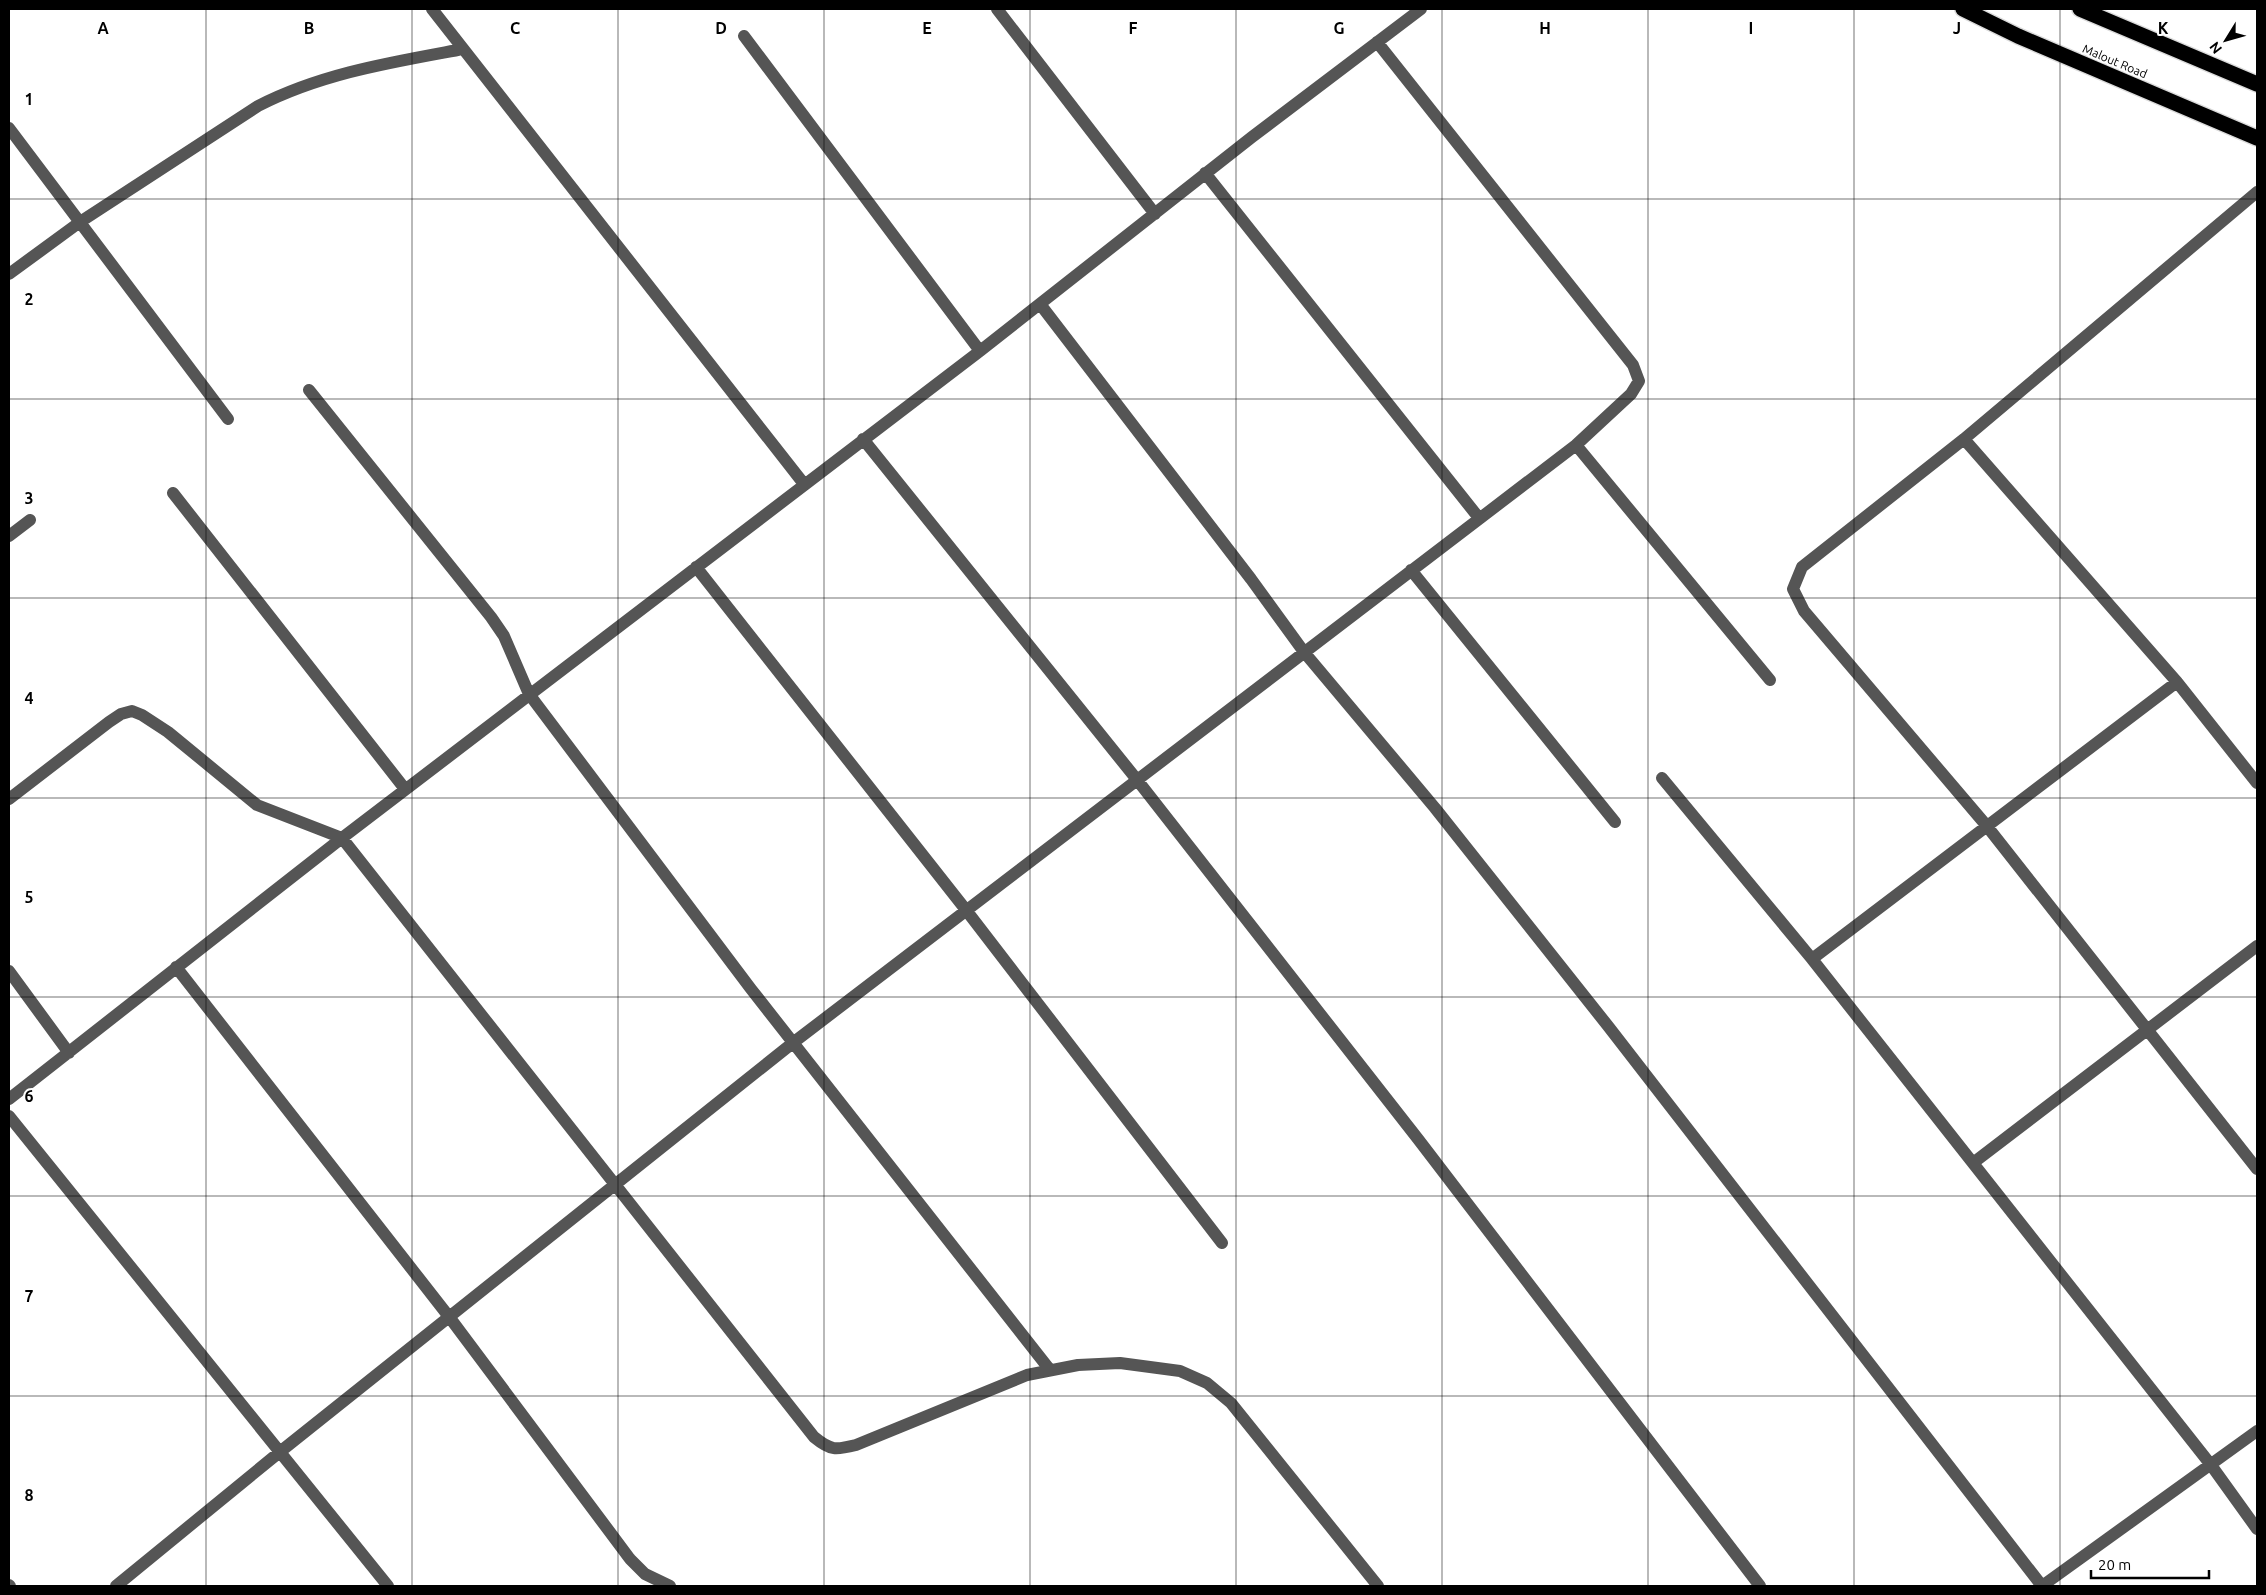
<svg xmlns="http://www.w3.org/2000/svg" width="2266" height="1595" font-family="Ubuntu,sans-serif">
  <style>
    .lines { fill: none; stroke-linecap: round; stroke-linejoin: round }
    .highway-casing { stroke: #dbdbdb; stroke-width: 18 }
    .minor { stroke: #555; stroke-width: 12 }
    .highway { stroke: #000; stroke-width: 15 }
    .grid { fill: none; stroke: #000; stroke-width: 1; stroke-opacity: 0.55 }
    .labels { text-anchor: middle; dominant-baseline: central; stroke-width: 4; stroke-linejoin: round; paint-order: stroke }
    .street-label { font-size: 12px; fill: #000; stroke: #fff }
    .grid-label { font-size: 16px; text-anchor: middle; font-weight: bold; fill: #000; stroke: #fff; stroke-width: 4; stroke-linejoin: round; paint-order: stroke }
  </style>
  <rect width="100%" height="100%" fill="#fff"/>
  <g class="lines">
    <g class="highway-casing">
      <path id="highway" d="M1963 9 2018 36 2257 138
        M2080 9 2257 84"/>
    </g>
    <path class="minor" d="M432 9 804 484
      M997 9 1155 214
      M744 36 980 351
      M9 128 228 419
      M1205 173 1479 518
      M2257 192 1964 439 1802 567 1793 589 1804 611 1986 825 2257 1169
      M9 274 80 222 258 106C322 73 393 62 463 49
      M1040 304 1251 579 1304 652 1435 808 1608 1026 2042 1586
      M309 390 491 617 504 636 529 694 751 989 1050 1370
      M863 439 1138 781 1418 1139 1760 1586
      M1964 439 2177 682 2257 783
      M1576 445 1770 680
      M173 493 405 789
      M9 536 30 520
      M696 567 966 910 1222 1243
      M1411 570 1615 822
      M1662 778 1812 959 2211 1465 2257 1529
      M9 799 109 722 121 714 132 711 142 715 168 732 257 805 342 838 814 1437C831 1451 836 1450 856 1445L1027 1375 1078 1365 1120 1363 1180 1371 1207 1383 1231 1403 1378 1586
      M1812 959 2177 682
      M176 967 450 1318 630 1559 645 1574 670 1586
      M9 971 69 1053
      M9 1099 342 838 980 351 1252 137 1421 9
      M9 1116 388 1586
      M1973 1163 2257 946
      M9 1585 10 1586
      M116 1586 281 1451 794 1042 1576 445 1631 394 1639 381 1633 365 1377 42
      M2042 1586 2257 1431"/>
    <use href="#highway" class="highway"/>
  </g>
  <path class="grid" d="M206 9V1586M412 9V1586M618 9V1586M824 9V1586M1030 9V1586M1236 9V1586M1442 9V1586M1648 9V1586M1854 9V1586M2060 9V1586M9 199H2257M9 399H2257M9 598H2257M9 798H2257M9 997H2257M9 1196H2257M9 1396H2257"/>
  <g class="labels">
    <g class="street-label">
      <text transform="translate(2115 61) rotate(23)">Malout Road</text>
    </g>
  </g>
  <g class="grid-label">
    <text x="103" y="34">A</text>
    <text x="309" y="34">B</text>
    <text x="515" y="34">C</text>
    <text x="721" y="34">D</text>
    <text x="927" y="34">E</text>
    <text x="1133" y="34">F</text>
    <text x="1339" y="34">G</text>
    <text x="1545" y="34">H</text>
    <text x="1751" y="34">I</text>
    <text x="1957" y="34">J</text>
    <text x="2163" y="34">K</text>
    <text x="29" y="105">1</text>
    <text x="29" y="305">2</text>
    <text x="29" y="504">3</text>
    <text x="29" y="704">4</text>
    <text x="29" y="903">5</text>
    <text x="29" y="1102">6</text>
    <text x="29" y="1302">7</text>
    <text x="29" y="1501">8</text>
  </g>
  <rect width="2266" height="1595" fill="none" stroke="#000000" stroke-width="20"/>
  <g transform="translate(2226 40) rotate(233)" stroke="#ffffff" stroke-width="4" paint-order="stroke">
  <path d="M0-4L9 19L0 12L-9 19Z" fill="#000000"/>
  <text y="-8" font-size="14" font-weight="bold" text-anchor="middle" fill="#000000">N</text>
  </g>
  <path d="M2091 1570v8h118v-8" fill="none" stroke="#000000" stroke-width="2.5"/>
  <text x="2098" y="1570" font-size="15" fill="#000000" stroke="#ffffff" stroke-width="4" paint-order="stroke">20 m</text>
</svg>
